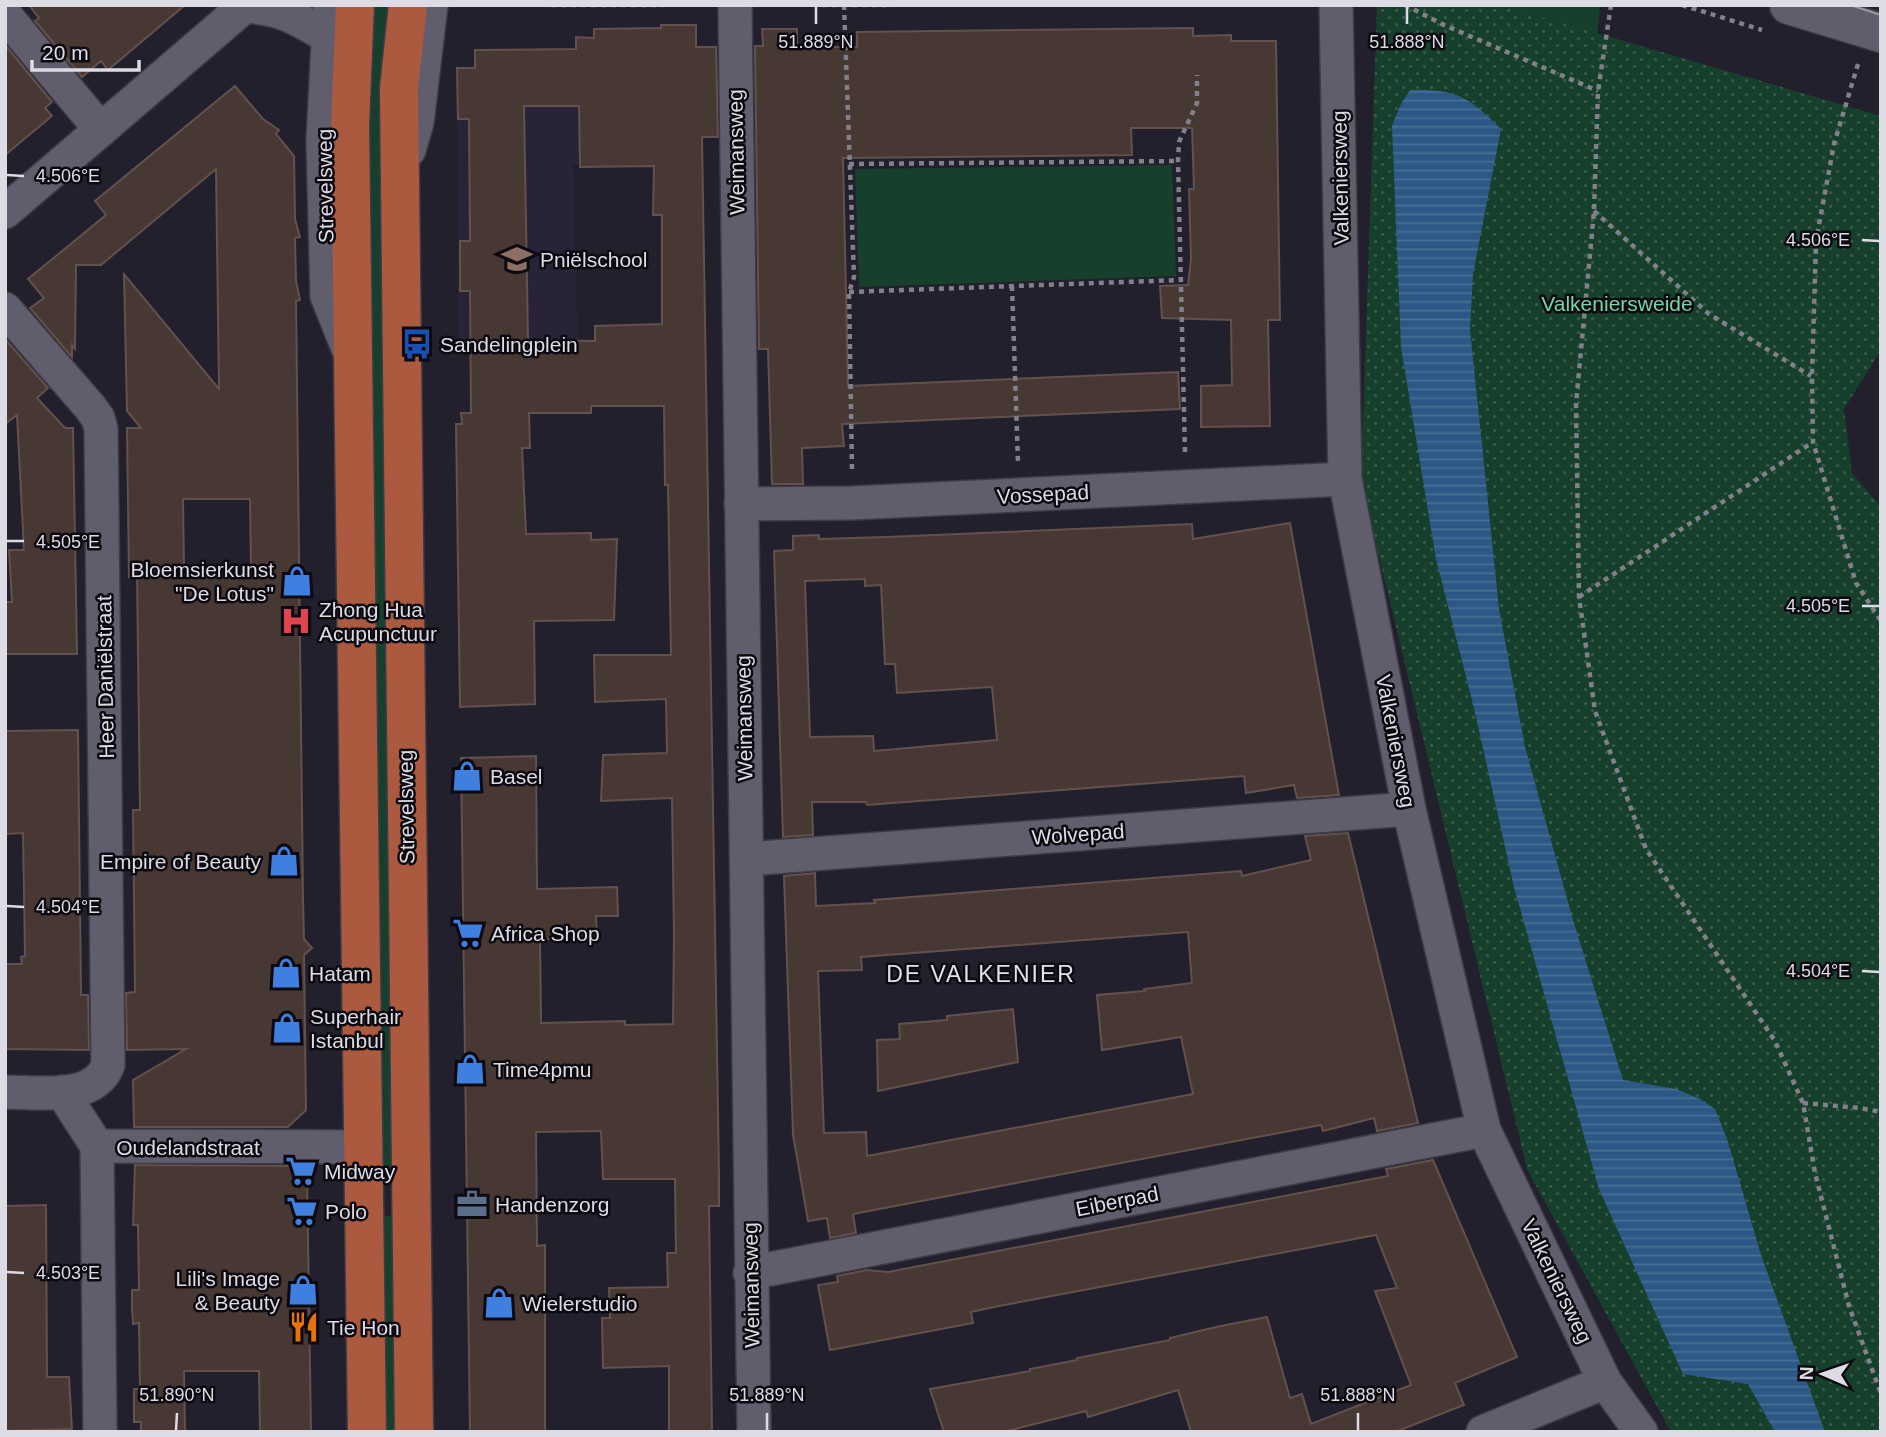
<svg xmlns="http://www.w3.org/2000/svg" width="1886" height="1437" font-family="Arial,sans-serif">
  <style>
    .built { fill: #282336 }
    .grass { fill: #17402c }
    .park { fill: url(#park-dots) }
    .water { fill: url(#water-rules) }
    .building { fill: #483834; stroke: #62514c; stroke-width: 2; fill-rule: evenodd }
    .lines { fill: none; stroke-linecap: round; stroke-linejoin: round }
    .street-casing { stroke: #3e3b46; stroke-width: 36 }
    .secondary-casing { stroke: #3e3b46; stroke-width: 41 }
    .primary-casing { stroke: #3e3b46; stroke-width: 41 }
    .path { stroke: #82808b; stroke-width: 4.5; stroke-dasharray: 5 5; stroke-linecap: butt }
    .street { stroke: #605d6c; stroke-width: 33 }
    .secondary { stroke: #605d6c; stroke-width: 38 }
    .primary { stroke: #ab5a40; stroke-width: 38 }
    .tram { stroke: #9896a0; stroke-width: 2 }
    .ticks { fill: none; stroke: #dddbe4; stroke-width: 2.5 }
    .labels { text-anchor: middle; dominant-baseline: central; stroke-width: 5; stroke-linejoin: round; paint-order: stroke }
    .street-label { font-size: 21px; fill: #dddbe4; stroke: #0c0a10 }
    .poi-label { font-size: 21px; fill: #dddbe4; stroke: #0c0a10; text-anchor: start }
    .park-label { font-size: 21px; fill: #75d6a4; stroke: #0c0a10 }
    .neighbourhood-label { font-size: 23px; letter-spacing: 2px; fill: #e2dff0; stroke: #0c0a10 }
    .ticks-label { font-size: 18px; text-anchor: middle; fill: #dddbe4; stroke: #0c0a10; stroke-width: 5; stroke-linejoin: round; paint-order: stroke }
  </style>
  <defs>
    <pattern id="park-dots" width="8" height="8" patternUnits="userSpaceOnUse" patternTransform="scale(1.75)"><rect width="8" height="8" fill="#17402c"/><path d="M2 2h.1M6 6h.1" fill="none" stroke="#385b4a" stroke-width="1.8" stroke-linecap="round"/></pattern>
    <pattern id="water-rules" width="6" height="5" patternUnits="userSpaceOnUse" patternTransform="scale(1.75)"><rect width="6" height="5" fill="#2b5884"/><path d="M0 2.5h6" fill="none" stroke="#496f95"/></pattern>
  </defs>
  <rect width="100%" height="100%" fill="#22202c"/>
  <path class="built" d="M593 51 595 164 573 165 578 352 459 353 456 71H478Z"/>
  <path class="grass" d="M366 5H396L397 1172H378Z
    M1421 5 1600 7 1593 77Z
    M1172 165 1176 276 859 287 855 169Z
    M379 1216H398L401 1432H382Z"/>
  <path class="park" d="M1377 5H1500L1881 116V350L1844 409 1852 473 1881 507V1432H1671L1527 1169 1361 482Z"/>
  <path class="water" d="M1410 90C1457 89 1468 96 1501 129L1473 274 1470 330 1499 609 1525 747 1573 920 1623 1080 1676 1089 1700 1099 1715 1109 1728 1142 1761 1255 1825 1432H1775L1748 1384 1683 1374 1599 1189 1514 887 1474 708 1436 559 1401 347 1392 126 1400 106Z"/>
  <path class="building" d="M29 5H185L108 70 101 61 82 77 35 21 39 18Z
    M661 25H696V47H716L718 137H702L719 1174V1206H709L712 1432H669V1366L603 1368 602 1318H610L609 1288 668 1287 667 1253H676L675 1179H603L601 1131 536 1132 537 1246 545 1245V1432H470L461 758 536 756 537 889 617 887 618 916H596L597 938 540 939 541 1023 625 1021V1025L673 1024 674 934 672 798 601 801 603 755 667 753 666 699 595 702 594 655H671L668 485H665L664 406H591V413H529L530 448H522L526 534 591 533V540L617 539 614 620 534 621 535 704 460 707 456 424H462L461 413H471L470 291H460V241H470L469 119H458L457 68H475V50L576 49V37L594 38V29L661 28ZM524 106H579L580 167 654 166 653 215H662V324L595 326V341L528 340Z
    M1193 28V36L1231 35V41H1276L1280 320H1268L1270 426 1201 427V386L1232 385 1231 320 1162 318 1160 286 1188 285 1191 259 1189 189H1194L1192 128H1131L1132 155 843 158 848 386 1178 372 1180 409 842 424 844 446 802 448 803 484H772L768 349H759L755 46H763L762 29H797V47H857V32Z
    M6 46 52 102 45 108 52 116 5 155Z
    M235 86 263 119 279 130 276 134 294 156 295 219 300 237 295 238 296 281 300 300 296 301 303 898 304 939 312 948 304 955 306 1110 288 1127H134L133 1080 186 1049 127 1050 126 993 135 992 133 810H140L137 573 129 577 127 428H141L127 411 124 274 219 389 216 169 101 265H76L75 349 72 345V357L30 308 44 298 28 279 106 215 95 201ZM183 499H250L251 568H184Z
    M5 339 48 388 37 398 65 428H73L77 654H5V602H12L9 550H24L17 415 5 424Z
    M1290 523 1339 795 1297 798 1294 785 1246 793 1244 776 867 805 866 802H812L813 835 783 837 774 551 793 550V536L819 535V539L887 537 1192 524 1193 539ZM865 579V586L881 585 885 664H895L897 693 992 687 997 740 874 751 873 736 810 737 805 581Z
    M78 730 81 995H88L89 1050 5 1049V964H22L21 957 25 956 23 833 5 834V731Z
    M1348 833 1418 1123 1377 1131 1374 1118 1323 1131 1321 1125 853 1214 856 1233 830 1238 827 1218 808 1221 793 1135 784 876 815 873 816 906 875 903 874 900 1241 871 1242 876 1311 860 1305 836ZM1188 932 1192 983 1144 989 1145 991 1097 995 1102 1050 1181 1037 1193 1094 867 1156 866 1132 824 1133 818 971 862 970 861 957Z
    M1013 1009 1018 1062 878 1091 877 1040 900 1039 899 1024 947 1020V1016Z
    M1433 1160 1517 1357 1455 1383 1464 1405 1395 1432H1191L1178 1390 1088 1417 1086 1411 1003 1432H944L930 1389 1030 1371V1369L1077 1360V1358L1170 1340V1338L1216 1327 1267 1317 1290 1398 1302 1394 1311 1424 1411 1385 1375 1291 1397 1288 1376 1235 999 1306 971 1312 973 1323 830 1350 818 1285 838 1282 837 1276 867 1270 888 1272 1388 1176 1386 1169Z
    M135 1165 301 1166 307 1172 311 1432H260L259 1371H184L185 1432H141V1422H134V1389H140L139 1323 133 1324 132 1307V1290H139L138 1225H133Z
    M46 1205 47 1377H69L72 1429 5 1431V1206Z"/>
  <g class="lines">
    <g class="street-casing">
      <path id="street" d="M330 5 323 141 327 296 350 353
        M735 5 754 1432
        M1336 5 1345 479 1409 809 1484 1130 1605 1382 1641 1432
        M246 6C283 9 296 18 327 36
        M5 15 101 130
        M409 150 417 122 431 5
        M5 212 246 5
        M5 309 90 407 98 418 101 429 108 1065C94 1102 37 1092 5 1092
        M741 504 852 503 1345 479
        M747 859 1409 809
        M62 1092 97 1146 100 1432
        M97 1146 364 1147
        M750 1273 1484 1130
        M1483 1432 1605 1382"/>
    </g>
    <g class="secondary-casing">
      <path id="secondary" d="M1789 5 1881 33"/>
    </g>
    <g class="primary-casing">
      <path id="primary" d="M355 5 350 124 367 1432
        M408 5 399 88 400 183 414 1432"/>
    </g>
    <path class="path" d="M551 5H663
      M822 5H893
      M844 5 854 277 849 292 852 469
      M1405 5 1444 25 1598 91
      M1611 5 1598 91 1594 211 1576 404 1579 597 1595 711 1646 849 1775 1041 1803 1103 1815 1173 1849 1306 1881 1394
      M1682 5 1762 30
      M1858 64 1834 144 1816 241 1812 376 1813 442 1856 583 1881 621
      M849 164 1178 161
      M1594 211 1709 314 1811 376
      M1012 286 1018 463
      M849 292 1180 280
      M1185 452 1178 161 1179 142 1197 103V75
      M1579 597 1813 442
      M1803 1103 1860 1108 1881 1112"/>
    <use href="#street" class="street"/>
    <use href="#secondary" class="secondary"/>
    <use href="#primary" class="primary"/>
    <path class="tram" d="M1850 5 1881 15"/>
  </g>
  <path class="ticks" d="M816 24V7M1407 24V7M7 175 24 176M1862 240 1879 241M7 541H24M1862 606H1879M7 906 24 907M1862 971 1879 972M7 1272 24 1273M176 1430 177 1413M767 1430V1413M1358 1430V1413"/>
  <defs>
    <g id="school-bare" transform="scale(2.415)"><path d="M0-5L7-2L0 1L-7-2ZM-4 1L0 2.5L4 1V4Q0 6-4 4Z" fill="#8d6e63" stroke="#0c0a10" stroke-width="2.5" paint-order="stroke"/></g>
    <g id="bus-bare" transform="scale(2.415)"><path d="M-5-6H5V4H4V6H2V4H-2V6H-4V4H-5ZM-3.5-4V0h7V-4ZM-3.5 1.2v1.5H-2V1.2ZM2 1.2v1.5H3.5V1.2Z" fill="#1a4fb4" stroke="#0c0a10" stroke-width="2.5" paint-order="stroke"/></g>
    <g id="shop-bare" transform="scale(2.415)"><path d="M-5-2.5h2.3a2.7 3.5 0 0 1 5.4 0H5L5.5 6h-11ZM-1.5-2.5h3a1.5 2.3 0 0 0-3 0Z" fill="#3f7fe0" stroke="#0c0a10" stroke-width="2.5" paint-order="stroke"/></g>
    <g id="hospital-bare" transform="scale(2.415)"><path d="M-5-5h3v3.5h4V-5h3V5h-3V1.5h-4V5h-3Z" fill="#e0444e" stroke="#0c0a10" stroke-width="2.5" paint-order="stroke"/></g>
    <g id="supermarket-bare" transform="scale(2.415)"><path d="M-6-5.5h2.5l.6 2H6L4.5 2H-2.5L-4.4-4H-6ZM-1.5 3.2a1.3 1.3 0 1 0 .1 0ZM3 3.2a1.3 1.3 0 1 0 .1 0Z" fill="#3f7fe0" stroke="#0c0a10" stroke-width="2.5" paint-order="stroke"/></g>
    <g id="office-bare" transform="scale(2.415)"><path d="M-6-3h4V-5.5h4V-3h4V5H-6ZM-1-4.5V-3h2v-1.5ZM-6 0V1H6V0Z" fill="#5c6f8a" stroke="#0c0a10" stroke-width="2.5" paint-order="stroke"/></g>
    <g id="restaurant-bare" transform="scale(2.415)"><path d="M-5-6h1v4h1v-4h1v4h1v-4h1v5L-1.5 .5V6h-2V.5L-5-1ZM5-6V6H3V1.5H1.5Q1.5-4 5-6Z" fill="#e8710a" stroke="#0c0a10" stroke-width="2.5" paint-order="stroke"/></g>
  </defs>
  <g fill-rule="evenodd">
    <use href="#school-bare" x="517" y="259"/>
    <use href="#bus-bare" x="417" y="344"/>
    <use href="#shop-bare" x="297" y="581"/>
    <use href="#hospital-bare" x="296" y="621"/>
    <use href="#shop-bare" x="467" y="776"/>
    <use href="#shop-bare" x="284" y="861"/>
    <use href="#supermarket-bare" x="468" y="933"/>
    <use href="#shop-bare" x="286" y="973"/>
    <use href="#shop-bare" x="287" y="1028"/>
    <use href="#shop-bare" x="470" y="1069"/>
    <use href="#supermarket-bare" x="301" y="1171"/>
    <use href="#office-bare" x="472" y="1204"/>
    <use href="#supermarket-bare" x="302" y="1211"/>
    <use href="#shop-bare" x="303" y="1290"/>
    <use href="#shop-bare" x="499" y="1303"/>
    <use href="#restaurant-bare" x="304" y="1327"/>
  </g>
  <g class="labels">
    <g class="street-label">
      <text transform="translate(736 152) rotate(-91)">Weimansweg</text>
      <text transform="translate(1340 178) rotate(-91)">Valkeniersweg</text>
      <text transform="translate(325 186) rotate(-91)">Strevelsweg</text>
      <text transform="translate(1043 494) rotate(-3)">Vossepad</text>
      <text transform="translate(105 677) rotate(-91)">Heer Daniëlstraat</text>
      <text transform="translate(744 718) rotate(-91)">Weimansweg</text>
      <text transform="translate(1396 741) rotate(79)">Valkeniersweg</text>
      <text transform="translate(406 807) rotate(-91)">Strevelsweg</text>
      <text transform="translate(1078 834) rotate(-4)">Wolvepad</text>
      <text x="188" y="1147">Oudelandstraat</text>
      <text transform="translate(1117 1201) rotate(-11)">Eiberpad</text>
      <text transform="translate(1557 1281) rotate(64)">Valkeniersweg</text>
      <text transform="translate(751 1285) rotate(-91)">Weimansweg</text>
    </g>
    <g class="poi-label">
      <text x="540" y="259">Pniëlschool</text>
      <text x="440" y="344">Sandelingplein</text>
      <text x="274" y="569" text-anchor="end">Bloemsierkunst<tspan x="274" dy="24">"De Lotus"</tspan></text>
      <text x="319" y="609">Zhong Hua<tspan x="319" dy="24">Acupunctuur</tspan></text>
      <text x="490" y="776">Basel</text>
      <text x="261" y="861" text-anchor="end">Empire of Beauty</text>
      <text x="491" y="933">Africa Shop</text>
      <text x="309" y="973">Hatam</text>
      <text x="310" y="1016">Superhair<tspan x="310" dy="24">Istanbul</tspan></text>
      <text x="493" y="1069">Time4pmu</text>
      <text x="324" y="1171">Midway</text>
      <text x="495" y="1204">Handenzorg</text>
      <text x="325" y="1211">Polo</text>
      <text x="280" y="1278" text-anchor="end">Lili's Image<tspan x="280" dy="24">&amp; Beauty</tspan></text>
      <text x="522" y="1303">Wielerstudio</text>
      <text x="327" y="1327">Tie Hon</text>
    </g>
    <g class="park-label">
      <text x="1617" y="303">Valkeniersweide</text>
    </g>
    <g class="neighbourhood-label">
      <text x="981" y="974">DE VALKENIER</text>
    </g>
  </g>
  <g class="ticks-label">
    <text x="816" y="48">51.889°N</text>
    <text x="1407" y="48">51.888°N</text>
    <text x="68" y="182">4.506°E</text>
    <text x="1818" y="246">4.506°E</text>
    <text x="68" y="548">4.505°E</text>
    <text x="1818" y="612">4.505°E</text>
    <text x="68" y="913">4.504°E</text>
    <text x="1818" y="977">4.504°E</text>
    <text x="68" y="1279">4.503°E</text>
    <text x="177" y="1401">51.890°N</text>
    <text x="767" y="1401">51.889°N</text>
    <text x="1358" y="1401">51.888°N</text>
  </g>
  <rect width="1886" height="1437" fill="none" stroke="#dddbe4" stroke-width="14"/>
  <g transform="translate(1823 1374) rotate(272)" stroke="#0c0a10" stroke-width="5" paint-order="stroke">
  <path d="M0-5L12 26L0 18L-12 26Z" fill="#dddbe4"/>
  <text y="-10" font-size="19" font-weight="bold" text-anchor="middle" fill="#dddbe4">N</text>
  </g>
  <path d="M32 60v10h107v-10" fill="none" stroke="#dddbe4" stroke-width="3.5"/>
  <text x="42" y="60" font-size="21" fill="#dddbe4" stroke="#0c0a10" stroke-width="5" paint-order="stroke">20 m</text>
</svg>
